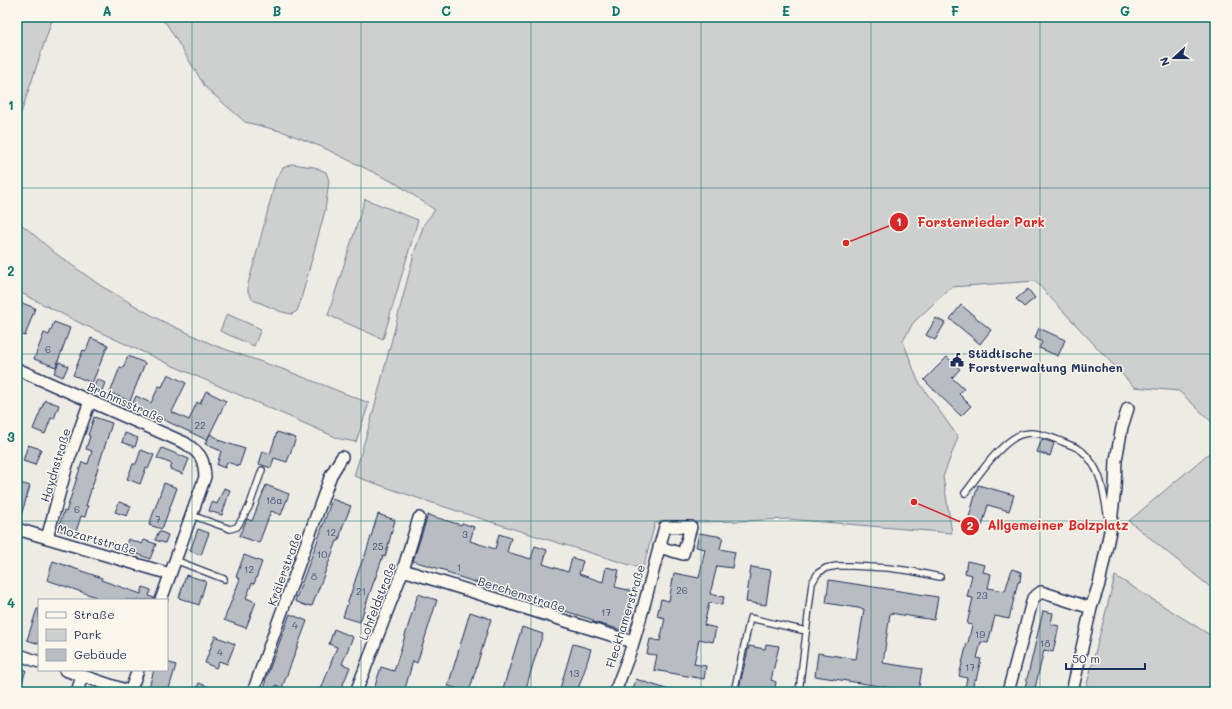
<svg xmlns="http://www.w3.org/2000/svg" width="1232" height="709" font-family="Mali,sans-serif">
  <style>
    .green { fill: #cecfcf; stroke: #747f96 }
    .building { fill: #b9bcc3; stroke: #1b2f5e }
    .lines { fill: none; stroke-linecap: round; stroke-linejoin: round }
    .lane-casing { stroke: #1b2f5e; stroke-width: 8 }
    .street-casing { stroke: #1b2f5e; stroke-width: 14 }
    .lane { stroke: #fbf7ec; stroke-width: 5.5 }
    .street { stroke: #fbf7ec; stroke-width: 11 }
    .grid { fill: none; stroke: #0f766e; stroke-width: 1; stroke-opacity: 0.55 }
    .labels { text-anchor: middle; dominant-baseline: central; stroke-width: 3; stroke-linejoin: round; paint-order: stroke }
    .number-label { font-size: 10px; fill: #425277 }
    .poi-label { font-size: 12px; font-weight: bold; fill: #1b2f5e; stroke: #fbf7ec; text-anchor: start }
    .street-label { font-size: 12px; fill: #1b2f5e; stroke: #fbf7ec }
    .leader { fill: none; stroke: #d62828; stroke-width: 1.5 }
    .callout-dot { fill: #d62828; stroke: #fbf7ec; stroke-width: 1.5 }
    .mark-label { font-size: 12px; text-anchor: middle; font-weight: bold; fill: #fff }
    .callout-label { font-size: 13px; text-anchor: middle; font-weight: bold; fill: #d62828; stroke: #fbf7ec; stroke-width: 3; stroke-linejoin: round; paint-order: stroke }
    .neatline { fill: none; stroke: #0f766e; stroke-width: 1.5 }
    .grid-label { font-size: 13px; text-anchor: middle; font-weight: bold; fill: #0f766e }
  </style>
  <rect width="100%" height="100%" fill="#eeebe4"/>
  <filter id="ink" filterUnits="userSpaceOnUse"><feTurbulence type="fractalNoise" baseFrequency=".025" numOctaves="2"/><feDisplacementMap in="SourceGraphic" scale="8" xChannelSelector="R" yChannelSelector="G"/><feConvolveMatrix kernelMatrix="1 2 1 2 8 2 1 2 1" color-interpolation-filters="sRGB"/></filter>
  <g filter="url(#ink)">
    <path class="green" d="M17 17H53L17 125Z
      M156 17H1215V425L1179 391 1134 387 1035 281 951 287 913 323 903 341 918 381 958 437 943 477 952 533 788 519 742 521 655 523 643 569C546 539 449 510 354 476L371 420 414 254 424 224 435 210 397 184 322 147 284 132 245 122 206 88 166 23Z
      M292 164 314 167 326 172 329 181 325 211 300 303 297 311 292 314 282 312 253 300 248 292V284L255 259 276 179 283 168Z
      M365 199 418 220 383 339 328 315Z
      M17 222 25 227 55 253 101 286 162 321 216 346 285 370 369 403 356 442 340 439 171 365 82 324 17 291Z
      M227 314 261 329 254 346 220 331Z
      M1215 448V591L1129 521Z
      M1115 576 1215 638V692H1085Z"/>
    <path class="building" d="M1028 289 1035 298 1024 307 1016 299Z
      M17 301 35 308 25 336 17 333Z
      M961 305 991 330 980 344 950 319Z
      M936 318 945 323 935 340 926 335Z
      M54 322 70 328 56 367 34 359 44 333 49 335Z
      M1039 328 1065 340 1058 356 1039 348 1042 342 1035 338Z
      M91 338 108 345 92 383 73 375 83 350 86 351Z
      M128 356 145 363 130 401 110 393 120 367 123 368Z
      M947 357 960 369 952 378 964 389 959 394 971 406 961 416 924 380Z
      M59 362 68 366 63 377 54 373Z
      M168 374 186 383 172 412 189 420 197 402 200 404 206 391 226 401 207 440 132 405 136 396 151 403 159 386 162 387Z
      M97 379 105 383 101 393 93 389Z
      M45 400 59 405 54 419 51 418 45 434 33 429Z
      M94 417 112 423 86 506H88L85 517 81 516 75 535 58 530 64 511 66 512 82 462 88 464 92 451 86 449 90 436 88 435Z
      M277 432 296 438 287 462 274 458 271 468 259 464 263 451 270 454Z
      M125 433 138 438 135 447 122 442Z
      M210 434 219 439 218 440 245 449 239 466 227 462 225 468 217 465 221 451 205 444Z
      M1042 439 1054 443 1050 456 1037 452Z
      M28 445 41 449 35 465 23 461Z
      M162 448 189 459 183 474 170 469 172 464 157 458Z
      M141 450 154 455 148 469 146 468 140 484 127 479 133 464H136Z
      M17 482 30 486 19 522H17Z
      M164 483 177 488 162 529 149 525Z
      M266 485 289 494 281 515 271 511 259 543 239 536 247 519 252 521Z
      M978 485 1014 495 1009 511 988 505 982 526 968 521Z
      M224 488 230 490 222 515 209 511 212 502 217 504Z
      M332 499 351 506 342 528 339 541H337L312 606 307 605V606L295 601 317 542Z
      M119 502 131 506 127 516 115 512Z
      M378 514 395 520 385 557 383 556 375 579V578L360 622 343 617 358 572 363 559H364Z
      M428 515 461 525 462 523 474 527 470 541 495 549 499 534 511 538 507 552 531 559 535 546 547 550 543 564 568 572 572 558 583 561 579 574 603 582 606 567 619 570 615 587 632 591 622 630 593 622V620L447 573V571L413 561Z
      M198 529 209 533 201 555 190 551Z
      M159 531 168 535 165 543 155 540Z
      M699 533 723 537 720 549 735 552 732 568 717 566 710 594 724 597 722 605 709 603 704 625 716 628 713 642 699 639 694 664 706 666 704 679 654 670 657 655 647 654 650 639 660 641 665 618 657 616 661 599 669 601 674 573 699 578 705 549 696 547Z
      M128 539 142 544 144 540 156 544 150 559 125 549Z
      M244 555 262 562 254 584 252 583 246 598 256 602 246 628 224 620 240 579 236 577Z
      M53 561 102 578 101 580 141 594 143 587 151 590 149 596 154 598V600H94L96 597 47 580Z
      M967 561 985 565 983 572 991 574 988 588 1005 591 1012 569 1021 572 1020 582H1018L1009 619 995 616 988 643 981 642 977 658 981 659 976 680 974 679 972 692H964L967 678 959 676 967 643H968L972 625 967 624 973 598 967 597 972 575 965 573Z
      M751 567 771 570 766 605 746 602Z
      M186 575 206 581 199 605 179 598Z
      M829 580 938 597 934 620 890 613 883 663 922 669 918 692 815 676 818 653 856 659 864 609 826 603Z
      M418 594 437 600 417 663 413 661 404 692H373L381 667 394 671Z
      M37 609H39V644L27 640Z
      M1043 611 1053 613 1051 624 1059 626 1053 652 1044 650 1034 692H1024Z
      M470 612 491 619 469 692 448 686Z
      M290 614 307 621 282 688 276 685 274 692H263L266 682 265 681Z
      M522 627 543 634 533 664 525 692H502Z
      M334 629 353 637 342 664 350 667 340 692H320L337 647 329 644Z
      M215 636 235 644 227 664 219 661 216 668 205 663Z
      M573 644 591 649 585 669 577 692H559Z
      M766 644 779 646 771 680 776 682 774 692H738L749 646 765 649Z
      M167 662 176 665 168 692H165L149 687 154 670H167Z
      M17 667 26 670 19 692H17Z
      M636 679 669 690V692H632Z
      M199 683 221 692H195Z"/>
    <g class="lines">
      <g class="lane-casing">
        <path id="lane" d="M965 493C979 475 993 453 1011 440 1028 427 1046 435 1063 442 1070 445 1077 447 1082 451 1089 457 1096 468 1099 476 1104 489 1105 504 1108 518
          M191 515 230 529 237 527 249 507 262 470
          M175 560 224 579
          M734 692 750 618 806 631
          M799 692 812 583 818 573 826 568 837 566H852L888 568 911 571 940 577"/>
      </g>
      <g class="street-casing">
        <path id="street" d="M17 369 185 443C201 454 204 458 205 477L161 600
          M17 529 170 574
          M47 538 67 465 90 401
          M403 570 633 642
          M17 654 39 662
          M65 670 131 692
          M77 692 82 676
          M130 692 138 670
          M253 692 331 475 342 457
          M356 692 403 570 419 518
          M615 692C621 676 628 659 633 643 645 605 654 565 665 527H691L683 554 659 547
          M1008 692 1033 598 1041 592 1091 608
          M1072 692 1091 608 1099 584 1110 531 1115 488 1116 460 1122 427 1128 408"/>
      </g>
      <use href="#lane" class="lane"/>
      <use href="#street" class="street"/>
    </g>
  </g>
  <path class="grid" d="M192 17V692M361 17V692M531 17V692M701 17V692M871 17V692M1040 17V692M17 188H1215M17 354H1215M17 521H1215"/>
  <defs>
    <g id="civic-bare" transform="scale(1.08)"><path d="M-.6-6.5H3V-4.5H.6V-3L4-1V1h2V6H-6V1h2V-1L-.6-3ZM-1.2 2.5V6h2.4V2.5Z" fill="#1b2f5e" stroke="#fbf7ec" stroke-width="2.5" paint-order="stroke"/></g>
  </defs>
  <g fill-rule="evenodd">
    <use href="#civic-bare" x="957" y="360"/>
  </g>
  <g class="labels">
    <g class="number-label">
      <text x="48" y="349">6</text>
      <text x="200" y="425">22</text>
      <text x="274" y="500">18a</text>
      <text x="77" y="509">6</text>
      <text x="158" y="519">7</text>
      <text x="331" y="532">12</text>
      <text x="465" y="534">3</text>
      <text x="378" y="546">25</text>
      <text x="322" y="554">10</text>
      <text x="459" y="567">1</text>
      <text x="249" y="569">12</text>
      <text x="314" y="576">8</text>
      <text x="682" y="590">26</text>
      <text x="361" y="591">21</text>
      <text x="982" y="595">23</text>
      <text x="606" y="612">17</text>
      <text x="295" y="625">4</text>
      <text x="980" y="634">19</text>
      <text x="1045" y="643">18</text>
      <text x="220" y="652">4</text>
      <text x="970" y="667">17</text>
      <text x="574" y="673">13</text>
    </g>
    <g class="poi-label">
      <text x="968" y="353">Städtische<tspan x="968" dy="14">Forstverwaltung München</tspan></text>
    </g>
    <g class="street-label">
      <text transform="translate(126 402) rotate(24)">Brahmsstraße</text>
      <text transform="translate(55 465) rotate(-73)">Haydnstraße</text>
      <text transform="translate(97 539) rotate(16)">Mozartstraße</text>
      <text transform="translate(284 569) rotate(-70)">Krälerstraße</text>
      <text transform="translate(522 594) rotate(18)">Berchemstraße</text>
      <text transform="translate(377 601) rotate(-69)">Lohfeldstraße</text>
      <text transform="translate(625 616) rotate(-73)">Fleckhamerstraße</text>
    </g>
  </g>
  <path class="leader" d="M846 243L899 222M914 502L970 526"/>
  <g class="callout-dot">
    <circle cx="846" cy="243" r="4"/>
    <circle cx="914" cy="502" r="4"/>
    <circle cx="899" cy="222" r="10"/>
    <circle cx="970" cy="526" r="10"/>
  </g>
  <g class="mark-label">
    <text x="899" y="226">1</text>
    <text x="970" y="530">2</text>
  </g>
  <g class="callout-label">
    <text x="981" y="227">Forstenrieder Park</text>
    <text x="1058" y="530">Allgemeiner Bolzplatz</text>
  </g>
  <rect width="1232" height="709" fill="none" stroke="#fbf7ec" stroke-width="44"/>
  <rect x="38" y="599" width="130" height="72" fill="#fbf7ec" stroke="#a1a7b3"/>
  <rect x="46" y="612" width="20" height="6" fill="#fbf7ec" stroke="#a1a7b3"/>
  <text x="74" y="619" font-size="12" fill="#1b2f5e">Straße</text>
  <rect x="46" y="629" width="20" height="12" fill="#cecfcf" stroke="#a1a7b3"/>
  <text x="74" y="639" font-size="12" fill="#1b2f5e">Park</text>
  <rect x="46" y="649" width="20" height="12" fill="#b9bcc3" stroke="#a1a7b3"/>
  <text x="74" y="659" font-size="12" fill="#1b2f5e">Gebäude</text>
  <g transform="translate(1174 58) rotate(249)" stroke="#fbf7ec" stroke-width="3" paint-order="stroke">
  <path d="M0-3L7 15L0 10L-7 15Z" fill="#1b2f5e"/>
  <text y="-6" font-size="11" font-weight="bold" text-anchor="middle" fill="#1b2f5e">N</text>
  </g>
  <path d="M1066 663v6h79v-6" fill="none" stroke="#1b2f5e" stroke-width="2"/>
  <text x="1072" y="663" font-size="12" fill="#1b2f5e" stroke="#fbf7ec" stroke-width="3" paint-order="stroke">50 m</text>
  <rect x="22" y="22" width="1188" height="665" class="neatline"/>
  <g class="grid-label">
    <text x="107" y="16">A</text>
    <text x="277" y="16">B</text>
    <text x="446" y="16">C</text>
    <text x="616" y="16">D</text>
    <text x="786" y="16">E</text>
    <text x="955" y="16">F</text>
    <text x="1125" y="16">G</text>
    <text x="11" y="110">1</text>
    <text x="11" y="276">2</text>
    <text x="11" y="442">3</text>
    <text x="11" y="608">4</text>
  </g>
</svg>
